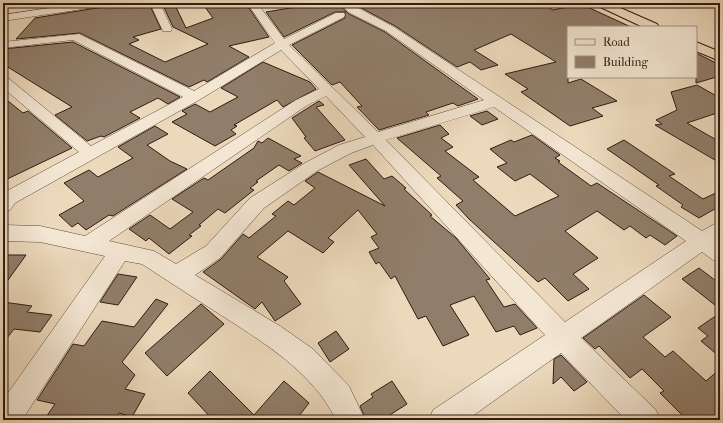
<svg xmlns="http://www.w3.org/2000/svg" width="723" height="423" font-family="'IM FELL French Canon',serif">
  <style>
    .building { fill: #917e6a; stroke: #2e1b12 }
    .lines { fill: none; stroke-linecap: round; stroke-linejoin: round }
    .minor-casing { stroke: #5e4a3c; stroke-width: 1 }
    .trunk-casing { stroke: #2e1b12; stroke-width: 2 }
    .minor { fill: #f3e6d3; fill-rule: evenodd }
    .trunk { fill: #ecd9bc; fill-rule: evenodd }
  </style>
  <rect width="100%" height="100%" fill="#ecd9bc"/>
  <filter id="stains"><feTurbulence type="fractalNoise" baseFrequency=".005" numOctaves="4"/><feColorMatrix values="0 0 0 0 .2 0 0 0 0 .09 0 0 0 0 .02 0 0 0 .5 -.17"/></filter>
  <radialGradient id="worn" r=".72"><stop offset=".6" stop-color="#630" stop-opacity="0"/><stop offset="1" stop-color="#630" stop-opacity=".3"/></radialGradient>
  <path class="building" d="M109 3H138L139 5 149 4 161 29 133 37 139 40 129 44 165 62 208 44 173 27 162 3H174L186 28 213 18 205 7 229 3H234L236 6 246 4 269 37 229 46 249 57 207 82 204 80 189 87 80 33 16 39 35 18 103 7 109 5Z
    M292 3H337L349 14 385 32 478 99 458 106 453 103 426 112 429 115 379 130 357 107 362 106 340 82 332 85 292 45 345 18V12H335L284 37 266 12 296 7Z
    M352 3H540L553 10 581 4 631 27H568V83L581 79 617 101 592 108 603 116 570 126 521 92 528 89 505 74 556 62 511 34 474 50 498 65 481 70 470 62 457 67 395 26Z
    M73 42 180 97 168 104 158 98 130 112 140 118 104 137 101 136 87 141 55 115 72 107 3 64V49Z
    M696 53 720 65V76L696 83Z
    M263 62 310 82 316 89 283 107 277 100 234 125 237 126 231 130 236 134 215 146 172 122 187 114 182 111 195 104 210 112 238 97 221 88Z
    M697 85 720 98V112L687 123 720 142V163L655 125 662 124 656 120 677 110 671 92Z
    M3 97 23 113 28 111 72 148 3 181Z
    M319 101 324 105 316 107 345 140 315 151 304 138 306 137 292 118Z
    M487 111 498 119 482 125 470 116Z
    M440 125 449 134 441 138 453 147 445 151 479 177 473 180 515 216 559 196 530 174 515 181 497 167 507 163 490 149 511 140 514 142 532 135 560 155 555 158 560 161 558 162 591 186 597 183 677 236 665 245 650 235 646 238 630 226 624 230 597 211 565 231 598 258 573 274 589 289 568 301 545 278 538 282 469 219 456 205 463 201 437 178 441 176 397 138Z
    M155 126 168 134 147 145 170 161 187 169 113 216 109 215 86 230 78 223 72 227 59 215 84 201 64 183 89 170 98 177 133 158 118 147Z
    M268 138 301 156 294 159 302 163 289 171 279 165 256 181 258 182 250 188 254 190 225 213 218 209 199 225 201 226 189 235 192 236 169 254 149 238 146 241 129 229 150 215 170 229 193 212 172 199 204 178 208 180 254 148 258 141 262 143Z
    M624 140 675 174 669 176 703 199 720 191V206L699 218 681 207 683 205 656 186 659 185 607 149Z
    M366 159 384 179 392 176 406 188 404 189 432 215 430 216 456 238 490 279 486 280 504 307 515 304 537 328 520 335 514 326 496 332 474 296 450 305 469 335 443 346 426 316 418 319 395 276 391 279 379 262 376 264 369 252 379 248 371 237 377 234 358 210 328 238 334 242 323 253 288 231 257 257 288 277 284 281 301 304 275 321 262 302 255 309 203 272 221 259 243 234 249 238 276 216 272 214 288 201 294 205 315 188 305 181 318 172 385 206 349 165Z
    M3 255H26L3 287Z
    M699 268 720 284V309L682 279Z
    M118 274 137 277 118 305 100 302Z
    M644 295 671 317 643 337 665 357 673 351 706 381 720 369V420H692L687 415 684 417 660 393 664 391 642 369 630 378 599 346 595 349 583 338Z
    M156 299 168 304 122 362 135 375 125 389 145 394 132 417 119 413 115 420H44L55 404 37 400 73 344 84 346 102 321 134 327Z
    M3 302 32 306 27 312 52 315 40 332 14 329 3 343Z
    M201 304 224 324 167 376 145 353Z
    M720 313V357L701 341 708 336 698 328Z
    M336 331 349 349 330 362 318 343Z
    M561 355 587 382 574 391 561 377 553 384 554 359Z
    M210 371 254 415 284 381 309 403 296 420H213L188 393Z
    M392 381 407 404 382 420H366L360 406 373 397 371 394Z"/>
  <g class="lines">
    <g class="minor-casing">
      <path id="minor" d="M83 3H108L103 6 3 21V15Z
        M150 3H160L172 29 171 31H163Z
        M247 3H257L284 39 336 13H344L345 15 344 17 289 45 378 132 484 100 386 31 350 13 338 3H349L394 27 702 231 720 221V239L717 241 720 243V262L713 260 702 252 581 338 656 410 660 420H626L561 353 467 420H429L433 410 545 335 373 145 351 153 317 171 264 208 220 258 195 275 280 326 313 349 349 386 365 420H336C313 372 264 343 221 315 194 298 168 281 142 264L125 261 22 420H3V400L105 256 40 242 3 241V225L40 226 85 236 296 100 319 89 281 50 199 100 15 203 10 210 3 212V193L79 152 3 88V77L8 78 91 146 183 97 73 40 3 48V42L79 34 194 91 275 43ZM326 96 365 137 339 145 305 163 250 198 206 246 176 264 154 251 109 241 306 106ZM494 107 686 241 565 322 386 140Z"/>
    </g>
    <g class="trunk-casing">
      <path id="trunk" d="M594 3H609L657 24 659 27H643L596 5Z
        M696 42 720 52V61L696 51Z"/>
    </g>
    <use href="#minor" class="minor"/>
    <use href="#trunk" class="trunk"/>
  </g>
  <rect width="723" height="423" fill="none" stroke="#ecd9bc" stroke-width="16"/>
  <rect x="4" y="4" width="715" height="415" fill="none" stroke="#2e1b12" stroke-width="2"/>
  <rect x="8" y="8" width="707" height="407" fill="none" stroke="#2e1b12"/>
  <rect x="567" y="26" width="130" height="52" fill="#f3e6d3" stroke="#a49586"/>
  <rect x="575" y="39" width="20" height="6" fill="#f3e6d3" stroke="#a49586"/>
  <text x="603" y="46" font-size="12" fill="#2e1b12">Road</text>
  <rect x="575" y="56" width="20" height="12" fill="#917e6a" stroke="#a49586"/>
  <text x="603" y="66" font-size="12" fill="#2e1b12">Building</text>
  <rect width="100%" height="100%" filter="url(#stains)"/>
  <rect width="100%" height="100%" fill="url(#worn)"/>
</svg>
